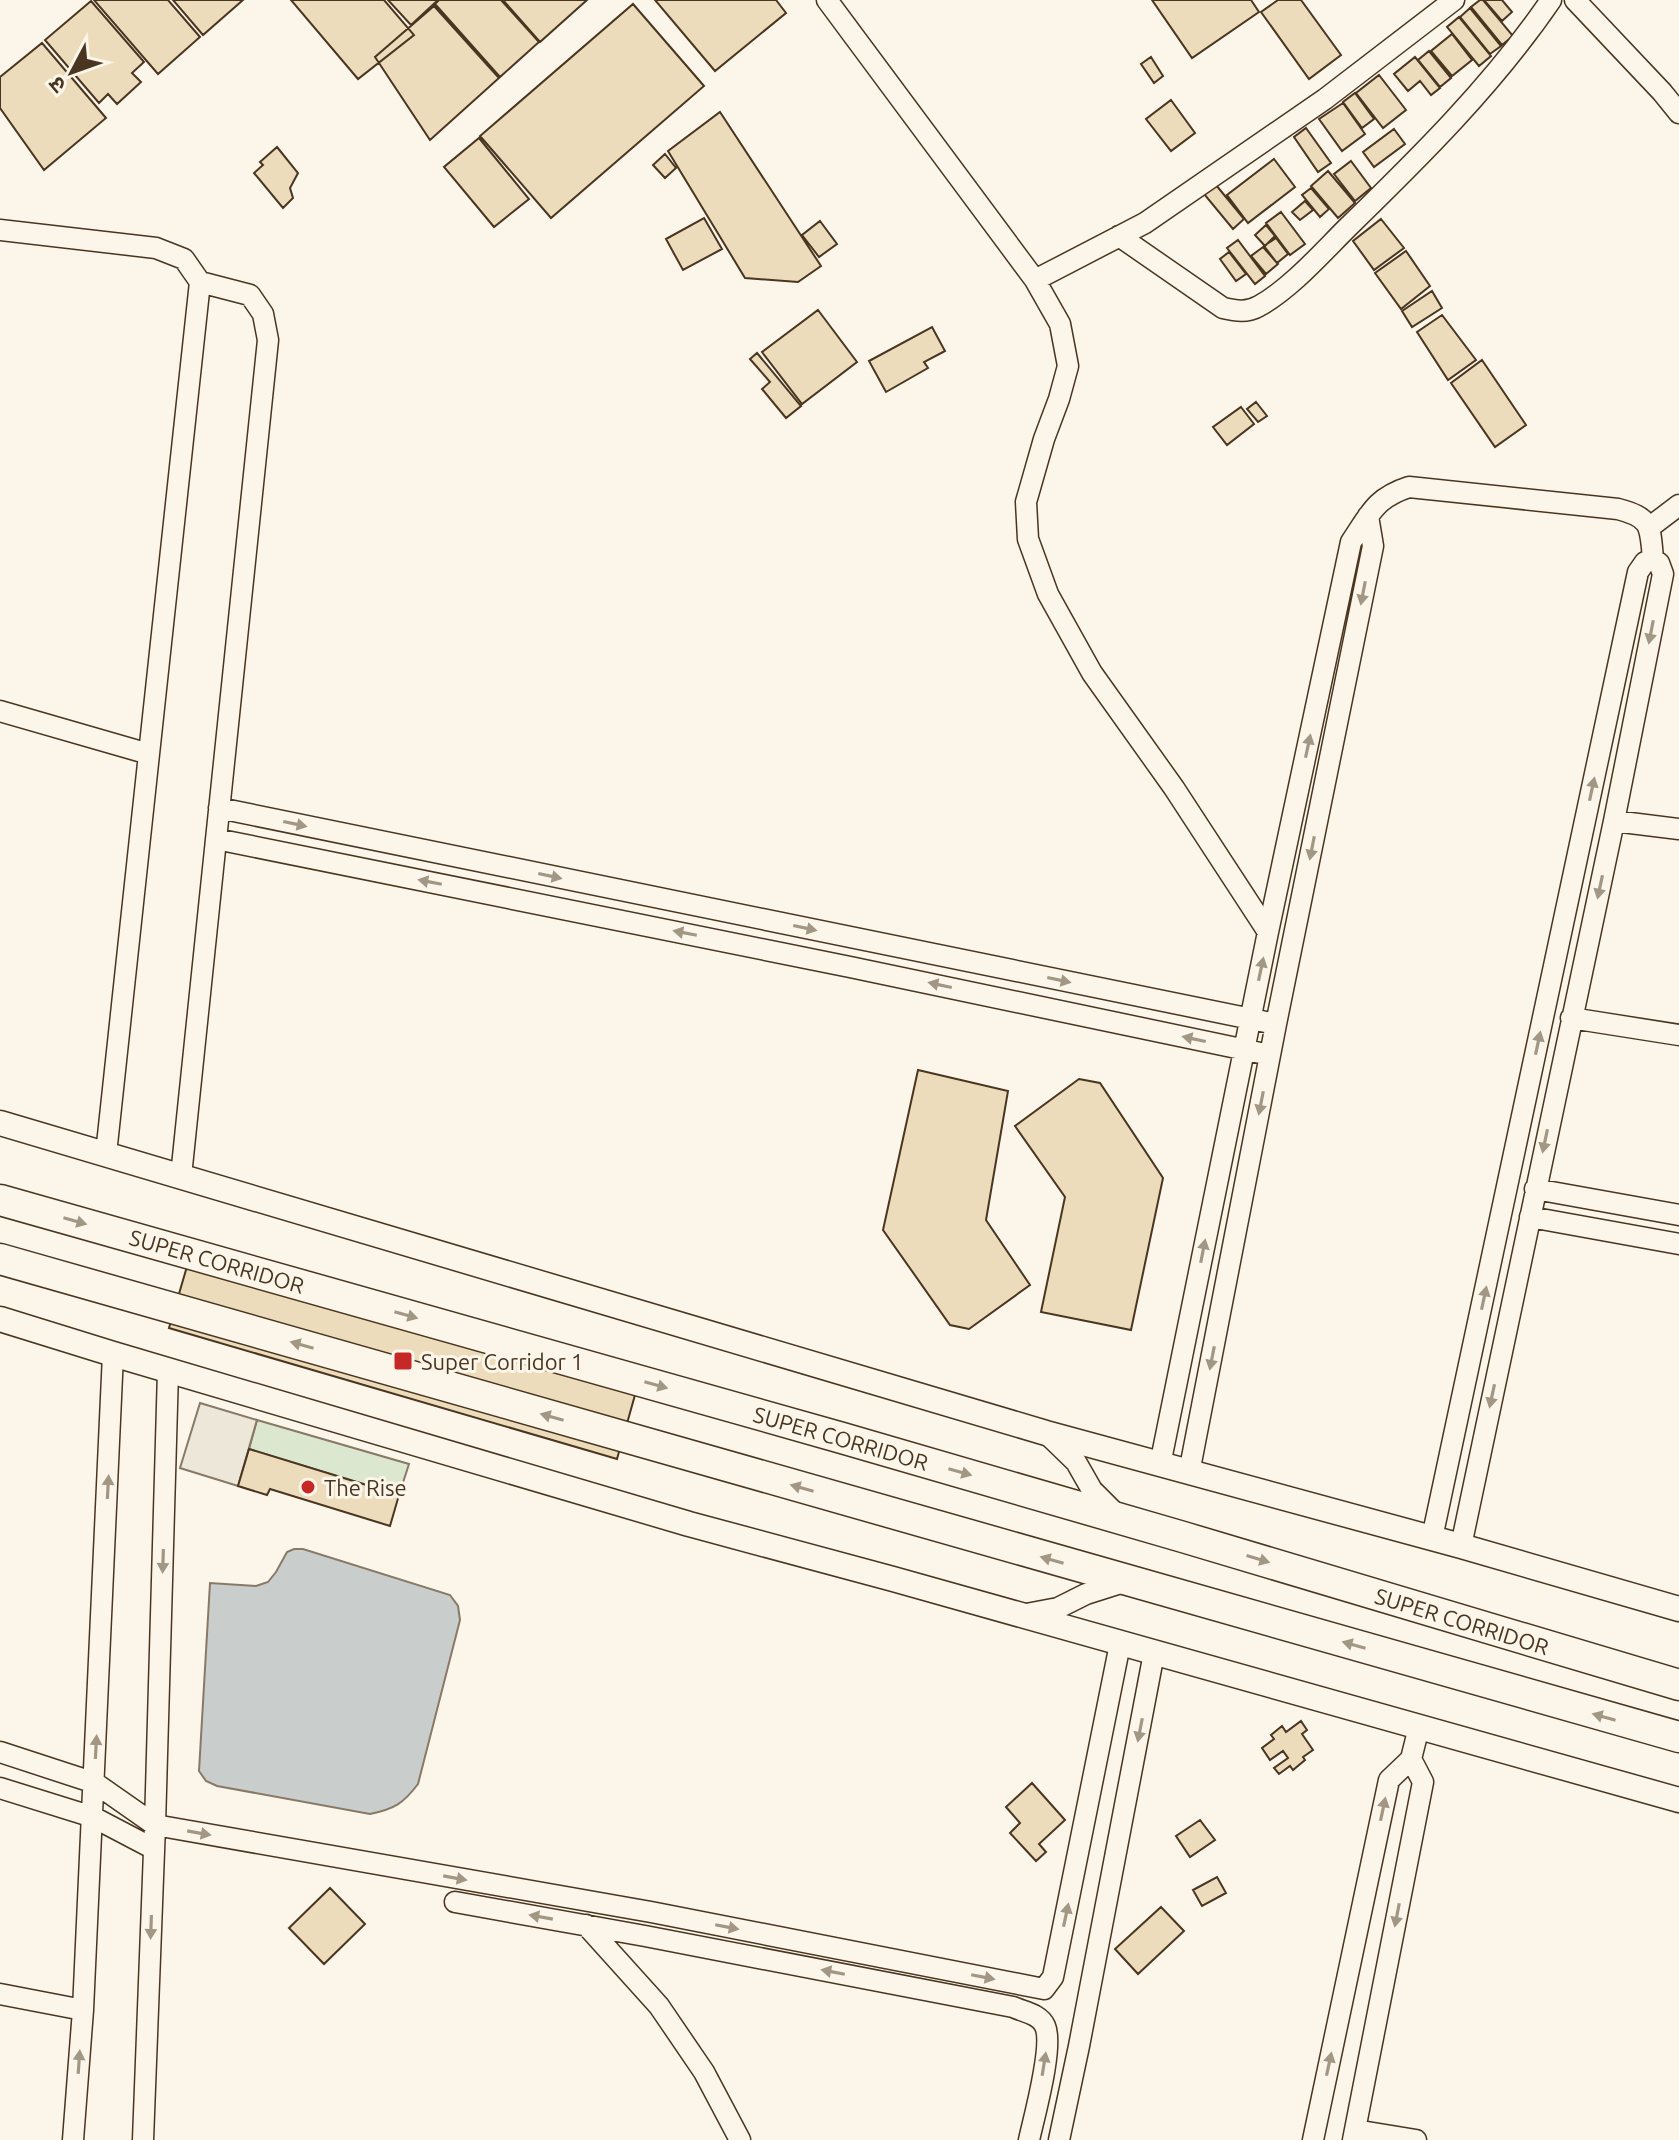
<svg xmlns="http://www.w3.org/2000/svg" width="1679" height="2140" font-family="Ubuntu,'Noto Sans Devanagari',sans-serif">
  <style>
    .green { fill: #dce7d0; stroke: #887966; stroke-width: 2 }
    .parking { fill: #ede7d9; stroke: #887966; stroke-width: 2 }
    .water { fill: #c9cecd; stroke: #887966; stroke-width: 2 }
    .building { fill: #ecdcbc; stroke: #4a3520; stroke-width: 2 }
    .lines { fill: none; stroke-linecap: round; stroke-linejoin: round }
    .minor-casing { stroke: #4a3520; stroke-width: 23 }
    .tertiary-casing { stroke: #4a3520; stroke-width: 27 }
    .primary-casing { stroke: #4a3520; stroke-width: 33 }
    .minor { stroke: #fbf6e9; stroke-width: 20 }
    .tertiary { stroke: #fbf6e9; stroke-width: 24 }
    .primary { stroke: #fbf6e9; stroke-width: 30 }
    .oneway { fill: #a29684 }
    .poi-dot { fill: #c62828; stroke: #fbf6e9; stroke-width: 3 }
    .labels { text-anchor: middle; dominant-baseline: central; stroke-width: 6; stroke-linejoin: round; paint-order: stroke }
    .street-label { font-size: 22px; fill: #4a3520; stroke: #fbf6e9 }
    .poi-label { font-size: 22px; fill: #4a3520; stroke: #fbf6e9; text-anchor: start }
  </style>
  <rect width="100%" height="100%" fill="#fbf6e9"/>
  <path class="green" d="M257 1420 409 1464 399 1495 249 1449Z"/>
  <path class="parking" d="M200 1403 257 1420 238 1486 180 1468Z"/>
  <path class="water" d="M294 1549H303L450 1595 458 1606 460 1620 418 1784C403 1804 394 1809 370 1814L217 1786 206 1781 199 1771 210 1583 256 1586 268 1582 276 1572 287 1552Z"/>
  <path class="building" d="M94 0H168L200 37 158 74Z
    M173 0H243L203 35Z
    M291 0H384L414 35 358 79Z
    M388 0H438L411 25Z
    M439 0H501L539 42 500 77 435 4Z
    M503 0H587L540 42Z
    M655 0H776L786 13 715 71Z
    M1152 0H1251L1259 12 1192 58Z
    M1278 0H1301L1341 55 1309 79 1261 12Z
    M1480 0H1483L1513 36 1502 45 1471 7Z
    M1484 0H1502L1512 12 1502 21Z
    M91 1 144 62 132 73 141 82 117 104 108 94 99 103 45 40Z
    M633 4 704 86 551 218 480 136Z
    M434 6 499 78 430 140 375 57Z
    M1470 8 1501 46 1490 54 1460 17Z
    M1459 17 1491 56 1479 66 1447 27Z
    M1452 34 1472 60 1452 76 1431 51Z
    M42 43 106 118 44 170 0 108V77Z
    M1429 51 1451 78 1440 87 1418 60Z
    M1151 57 1163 76 1154 83 1141 64Z
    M1415 57 1440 88 1431 95 1420 81 1408 91 1394 74Z
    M1379 75 1406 110 1383 128 1356 93Z
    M1355 93 1374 119 1362 128 1343 102Z
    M1171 100 1195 133 1171 151 1146 119Z
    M1343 103 1365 134 1342 151 1319 119Z
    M720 112 821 266 798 282 745 278 668 151Z
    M1306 128 1331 163 1318 172 1294 137Z
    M1394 129 1405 144 1374 167 1363 152Z
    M479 138 529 199 494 227 444 167Z
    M277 147 298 173 290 188 293 198 283 208 254 173 263 165 260 162Z
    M665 154 676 168 665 178 653 165Z
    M1274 159 1295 187 1248 223 1227 195Z
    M1351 161 1371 188 1355 201 1334 174Z
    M1328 171 1355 203 1338 218 1311 186Z
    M1216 185 1244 219 1233 229 1204 194Z
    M1311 188 1329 209 1320 217 1302 195Z
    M1305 201 1313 210 1300 220 1292 212Z
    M1281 212 1305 244 1290 255 1266 223Z
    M704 218 722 249 683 270 666 239Z
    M1381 219 1404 248 1374 270 1353 241Z
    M820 221 837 244 819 257 802 235Z
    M1266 225 1275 236 1265 246 1255 235Z
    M1276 238 1288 254 1277 263 1264 246Z
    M1238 240 1265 276 1255 284 1227 248Z
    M1263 247 1278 264 1266 274 1251 256Z
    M1406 251 1430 286 1401 309 1375 273Z
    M1229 252 1246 274 1236 281 1220 259Z
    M1432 291 1442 308 1412 327 1402 311Z
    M818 310 857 362 802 404 762 352Z
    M1442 315 1476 360 1448 380 1417 332Z
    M932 327 945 351 924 362 928 368 886 392 869 361Z
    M757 353 801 406 786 418 762 389 770 382 750 359Z
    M1482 360 1526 425 1495 447 1451 383Z
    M1256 402 1267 416 1258 422 1247 409Z
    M1241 407 1254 424 1227 445 1213 427Z
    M918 1070 1008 1091 986 1220 1030 1285 969 1329 950 1325 883 1230Z
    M1079 1079 1100 1083 1163 1178 1131 1330 1041 1312 1065 1197 1015 1126Z
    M188 1263 635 1395 617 1459 169 1328Z
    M249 1449 399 1495 390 1526 270 1489 267 1495 238 1486Z
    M1301 1721 1307 1730 1302 1734 1313 1750 1303 1757 1305 1760 1293 1770 1290 1766 1279 1774 1274 1768 1288 1758 1283 1751 1270 1760 1262 1748 1274 1739 1271 1735 1282 1726 1286 1732Z
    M1032 1783 1065 1820 1039 1844 1046 1852 1036 1861 1010 1833 1020 1823 1006 1807Z
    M1200 1820 1215 1840 1190 1857 1176 1836Z
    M1217 1877 1226 1893 1202 1906 1193 1890Z
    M330 1888 365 1924 324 1964 289 1928Z
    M1161 1907 1184 1931 1138 1974 1115 1949Z"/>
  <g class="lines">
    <g class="minor-casing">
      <path id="minor" d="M827 0 1035 280 1145 223 1325 99 1454 0
        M1575 0 1662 92 1679 113
        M0 230 156 248 184 259 200 282 149 754
        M1119 236 1223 308C1236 311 1247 313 1259 306 1290 289 1321 254 1346 229 1419 158 1493 85 1551 0
        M1035 280 1060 324 1068 366 1059 399 1044 439 1026 502 1028 539 1048 594 1092 673 1174 788 1268 932
        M1650 527 1679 505
        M0 711 149 754 106 1154
        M219 808 1276 1024
        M1614 821 1679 829
        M216 839 850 967 1270 1055
        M1571 1018 1679 1035
        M181 1176 268 340 263 314 250 295 200 282
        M1535 1189 1679 1215
        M1530 1217 1679 1244
        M1046 1433 1076 1462 1092 1490 1116 1514
        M1160 1465 1268 932 1351 542C1370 514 1375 498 1409 487L1618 509C1652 518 1650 526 1653 559L1659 563 1663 574 1614 821 1461 1546
        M1189 1473 1276 1024 1373 546 1368 516
        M1432 1538 1638 572 1645 562 1653 559
        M1021 1615 1058 1608 1086 1594 1127 1581
        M0 1752 95 1783 155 1825 651 1912 1044 1989 1053 1977 1120 1644
        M0 1788 93 1817 154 1849
        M455 1902 645 1936 1013 2007C1024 2012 1040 2014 1045 2026 1054 2046 1034 2117 1029 2140
        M586 1925 659 2006 704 2072 740 2140
        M0 1994 83 2010
        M1355 2130 1416 2140
        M73 2140 83 2010 113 1354
        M143 2140 155 1825 168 1371
        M1059 2140 1079 2046 1154 1653
        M1313 2140 1389 1780 1411 1759 1419 1727
        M1353 2140 1423 1782 1411 1759"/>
    </g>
    <g class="tertiary-casing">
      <path id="tertiary" d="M0 1123 1046 1433 1461 1546 1679 1609
        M0 1319 113 1354 689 1524 893 1579 1679 1800"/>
    </g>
    <g class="primary-casing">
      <path id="primary" d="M0 1200 842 1438 1183 1537 1679 1685
        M0 1259 1679 1737"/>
    </g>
    <use href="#minor" class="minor"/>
    <use href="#tertiary" class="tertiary"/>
    <use href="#primary" class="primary"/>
  </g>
  <defs><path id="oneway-solid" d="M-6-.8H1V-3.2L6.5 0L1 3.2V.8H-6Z" transform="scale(2)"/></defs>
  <g class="oneway">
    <use href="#oneway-solid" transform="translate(1363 593) rotate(101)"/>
    <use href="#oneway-solid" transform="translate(1651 632) rotate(101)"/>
    <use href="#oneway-solid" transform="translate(1308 746) rotate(-78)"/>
    <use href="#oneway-solid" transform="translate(1592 789) rotate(-78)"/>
    <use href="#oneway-solid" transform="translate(295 824) rotate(12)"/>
    <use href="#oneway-solid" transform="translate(1312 848) rotate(101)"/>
    <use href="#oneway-solid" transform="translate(550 876) rotate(12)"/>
    <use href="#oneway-solid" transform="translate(430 882) rotate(-169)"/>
    <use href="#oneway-solid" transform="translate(1600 887) rotate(102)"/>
    <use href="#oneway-solid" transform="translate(805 928) rotate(12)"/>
    <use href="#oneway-solid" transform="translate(685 933) rotate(-169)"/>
    <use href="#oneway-solid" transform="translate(1261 969) rotate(-78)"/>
    <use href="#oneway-solid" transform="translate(1059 980) rotate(12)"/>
    <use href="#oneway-solid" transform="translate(940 985) rotate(-168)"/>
    <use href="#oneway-solid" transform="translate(1194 1039) rotate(-168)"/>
    <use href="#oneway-solid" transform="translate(1538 1043) rotate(-78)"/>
    <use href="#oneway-solid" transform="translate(1261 1103) rotate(101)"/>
    <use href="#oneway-solid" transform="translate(1545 1141) rotate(102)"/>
    <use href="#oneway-solid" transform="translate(75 1221) rotate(16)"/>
    <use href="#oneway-solid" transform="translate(1203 1251) rotate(-79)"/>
    <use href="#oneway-solid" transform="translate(1484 1298) rotate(-78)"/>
    <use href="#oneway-solid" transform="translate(406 1315) rotate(16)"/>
    <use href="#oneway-solid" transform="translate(302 1345) rotate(-164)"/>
    <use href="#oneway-solid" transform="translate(1212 1358) rotate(101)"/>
    <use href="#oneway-solid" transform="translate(656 1385) rotate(16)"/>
    <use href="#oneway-solid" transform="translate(1492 1396) rotate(102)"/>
    <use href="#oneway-solid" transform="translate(552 1417) rotate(-164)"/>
    <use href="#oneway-solid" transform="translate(960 1472) rotate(16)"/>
    <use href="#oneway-solid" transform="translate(108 1487) rotate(-87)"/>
    <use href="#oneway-solid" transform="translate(802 1488) rotate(-164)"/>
    <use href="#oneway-solid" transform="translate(1258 1559) rotate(17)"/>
    <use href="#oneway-solid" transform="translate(1052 1560) rotate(-164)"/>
    <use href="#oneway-solid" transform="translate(163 1561) rotate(92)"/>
    <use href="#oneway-solid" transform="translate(1354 1645) rotate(-164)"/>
    <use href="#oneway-solid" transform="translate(1604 1717) rotate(-164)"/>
    <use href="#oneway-solid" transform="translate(1140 1730) rotate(101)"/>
    <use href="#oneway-solid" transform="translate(96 1747) rotate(-87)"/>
    <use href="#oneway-solid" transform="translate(1383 1809) rotate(-78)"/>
    <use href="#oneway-solid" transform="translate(199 1833) rotate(10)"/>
    <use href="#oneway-solid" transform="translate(455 1878) rotate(10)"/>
    <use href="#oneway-solid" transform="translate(1066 1915) rotate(-78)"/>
    <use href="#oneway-solid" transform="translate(1397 1915) rotate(101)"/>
    <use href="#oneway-solid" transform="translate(541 1917) rotate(-170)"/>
    <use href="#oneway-solid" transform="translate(151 1927) rotate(92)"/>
    <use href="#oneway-solid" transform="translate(727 1927) rotate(11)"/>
    <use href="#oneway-solid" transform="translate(833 1972) rotate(-169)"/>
    <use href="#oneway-solid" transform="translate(983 1977) rotate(11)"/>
    <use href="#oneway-solid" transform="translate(79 2062) rotate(-86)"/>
    <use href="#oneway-solid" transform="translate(1044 2064) rotate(-81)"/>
    <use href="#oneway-solid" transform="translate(1329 2064) rotate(-78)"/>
  </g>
  <g class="poi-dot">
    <rect x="393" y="1351" width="20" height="20" rx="4"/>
    <circle cx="308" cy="1487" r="8"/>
  </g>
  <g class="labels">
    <g class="street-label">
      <text transform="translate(217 1261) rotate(16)">SUPER CORRIDOR</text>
      <text transform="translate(841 1438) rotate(16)">SUPER CORRIDOR</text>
      <text transform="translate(1462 1621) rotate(17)">SUPER CORRIDOR</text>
    </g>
    <g class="poi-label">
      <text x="421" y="1361">Super Corridor 1</text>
      <text x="324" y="1487">The Rise</text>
    </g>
  </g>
  <g transform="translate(72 72) rotate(229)" stroke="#fbf6e9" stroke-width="6" paint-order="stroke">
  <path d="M0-6L14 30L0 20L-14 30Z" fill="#4a3520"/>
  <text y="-12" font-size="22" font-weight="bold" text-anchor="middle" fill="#4a3520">उ</text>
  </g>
</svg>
